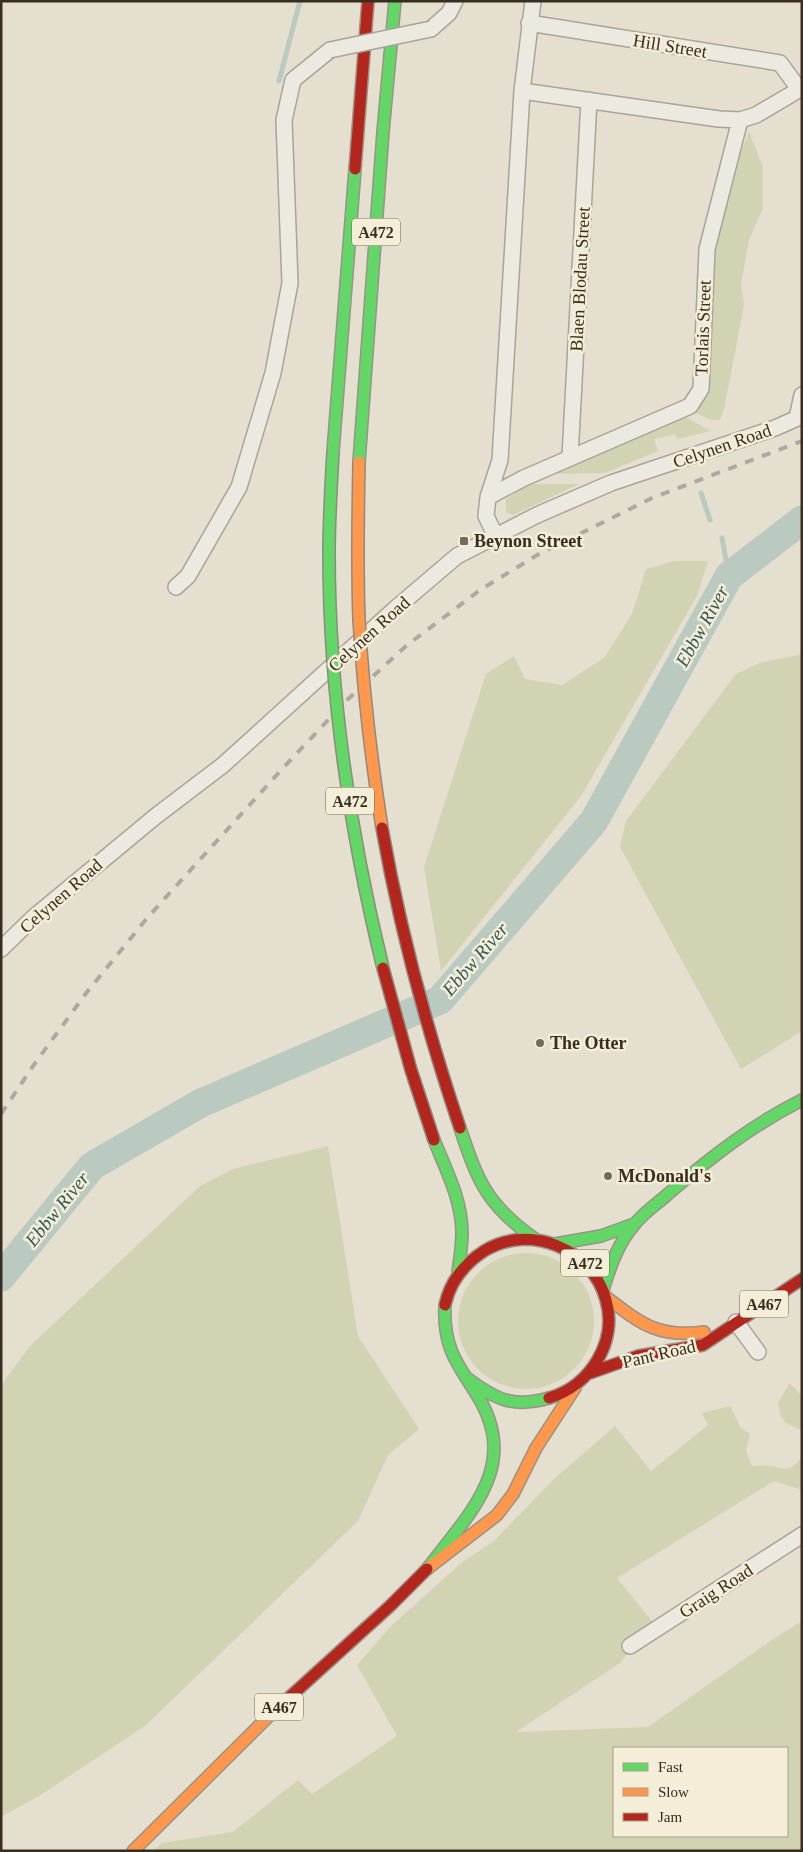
<svg xmlns="http://www.w3.org/2000/svg" width="803" height="1852" font-family="Georgia,serif">
  <style>
    .green { fill: #d2d3b3; fill-rule: evenodd }
    .lines { fill: none; stroke-linecap: round; stroke-linejoin: round }
    .stream { stroke: #bacac0; stroke-width: 5 }
    .river { stroke: #bacac0; stroke-width: 29 }
    .street-casing { stroke: #a9a498; stroke-width: 18 }
    .fast-casing { stroke: #999388; stroke-width: 14 }
    .slow-casing { stroke: #999388; stroke-width: 14 }
    .jam-casing { stroke: #999388; stroke-width: 14 }
    .street { stroke: #ece9e0; stroke-width: 15 }
    .fast { stroke: #63d668; stroke-width: 11 }
    .slow { stroke: #ff974d; stroke-width: 11 }
    .jam { stroke: #b3261e; stroke-width: 11 }
    .rail { stroke: #aca9a1; stroke-width: 4; stroke-dasharray: 9 9; stroke-linecap: butt }
    .street-bridge-casing { stroke: #a9a498; stroke-width: 18; stroke-linecap: butt }
    .fast-bridge-casing { stroke: #8f8a7f; stroke-width: 14; stroke-linecap: butt }
    .slow-bridge-casing { stroke: #8f8a7f; stroke-width: 14; stroke-linecap: butt }
    .jam-bridge-casing { stroke: #8f8a7f; stroke-width: 14; stroke-linecap: butt }
    .street-bridge { stroke: #ece9e0; stroke-width: 15 }
    .fast-bridge { stroke: #63d668; stroke-width: 11 }
    .slow-bridge { stroke: #ff974d; stroke-width: 11 }
    .jam-bridge { stroke: #b3261e; stroke-width: 11 }
    .poi-dot { fill: #746b5d; stroke: #f4edd7; stroke-width: 2 }
    .labels { text-anchor: middle; dominant-baseline: central; stroke-width: 5; stroke-linejoin: round; paint-order: stroke }
    .shield { fill: #f4edd7; stroke: #706757; stroke-width: 1 }
    .shield-label { font-size: 16px; font-weight: bold; fill: #382d20 }
    .street-label { font-size: 18px; fill: #382d20; stroke: #f4edd7 }
    .poi-label { font-size: 18px; font-weight: bold; fill: #382d20; stroke: #f4edd7; text-anchor: start }
    .water-label { font-size: 19px; font-style: italic; fill: #305757; stroke: #f4edd7 }
  </style>
  <rect width="100%" height="100%" fill="#e4dfcf"/>
  <path class="green" d="M749 132 763 167V208L749 240 741 284 744 306 724 409 720 420H711L694 412 708 391 713 252 734 170Z
    M686 417 710 431 677 439 675 434 654 439 658 451 605 473 548 474Z
    M530 484H579L513 515 506 512V499Z
    M674 561H708L697 596 581 796 441 971 424 867 486 674 514 656 525 679 562 685 604 658 632 614 646 569Z
    M802 654V1031L741 1069 620 847 626 821 736 674 760 663Z
    M328 1146 358 1336 419 1429 388 1455 358 1521 145 1726 39 1796 1 1817V1385L30 1346 200 1186 233 1169Z
    M458 1321a68 68 0 1 1 136 0a68 68 0 1 1-136 0Z
    M790 1383 802 1396V1430C784 1423 781 1422 778 1403Z
    M730 1406 741 1428 750 1434 746 1450 752 1466C758 1466 763 1465 769 1466 787 1468 787 1474 802 1457V1490L774 1481 617 1578 652 1621 620 1663 516 1732 648 1727 770 1641 802 1621V1851H153L162 1843 233 1832 298 1780 312 1794 397 1736 357 1665 391 1626 461 1563 494 1541 554 1479 615 1426 651 1471 708 1425 702 1413ZM614 1748H787V1836H614Z"/>
  <g class="lines">
    <path class="stream" d="M279 81 300 1
      M701 493 710 520
      M722 538 729 576"/>
    <path class="river" d="M1 1277 92 1166 201 1103 440 1000 594 821 729 576 802 520"/>
    <g class="street-casing">
      <path id="street" d="M529 23 780 63 799 89
        M431 29 449 13 455 1
        M522 91 719 119 740 120
        M797 418 802 395
        M570 457 589 100
        M488 497 500 460 522 91 533 1
        M495 535 486 516 488 497 524 478 690 406 701 389 707 249 740 120 756 115 802 88
        M176 587 188 576 239 487 273 373 290 283 284 120 293 80 330 50
        M1 949 34 917 156 816 223 765 396 608 457 556 537 515 611 483 775 428 802 416
        M736 1322 758 1352
        M630 1646 802 1535"/>
    </g>
    <g class="fast-casing">
      <path id="fast" d="M333 452 355 169
        M359 462 383 132 395 1
        M460 1128C478 1182 487 1205 535 1239
        M434 1140C446 1170 462 1200 462 1233 462 1246 460 1259 458 1272
        M555 1244 601 1236 634 1224
        M603 1290C610 1267 618 1243 634 1225 643 1213 657 1204 668 1194 710 1158 752 1125 802 1100
        M467 1378C496 1400 513 1408 549 1398
        M428 1568C472 1510 523 1463 474 1390 454 1360 443 1343 445 1305"/>
    </g>
    <g class="slow-casing">
      <path id="slow" d="M606 1297C641 1324 658 1338 704 1332
        M427 1569 497 1515 513 1494 536 1448 575 1388
        M133 1851 271 1714"/>
    </g>
    <g class="jam-casing">
      <path id="jam" d="M355 169 368 1
        M445 1305C450 1282 464 1264 484 1251 529 1223 592 1248 606 1300 618 1342 590 1386 549 1398
        M590 1373 638 1356 703 1345 802 1279
        M271 1714 390 1606 427 1569"/>
    </g>
    <use href="#street" class="street"/>
    <use href="#fast" class="fast"/>
    <use href="#slow" class="slow"/>
    <use href="#jam" class="jam"/>
    <path class="rail" d="M1 1114 33 1066 87 992 148 917 283 768 346 701 406 646 480 590 539 554 652 498 802 441"/>
    <g class="street-bridge-casing">
      <path id="street-bridge" d="M330 50 431 29"/>
    </g>
    <g class="fast-bridge-casing">
      <path id="fast-bridge" d="M333 452C331 486 329 520 329 554 329 693 350 833 383 968"/>
    </g>
    <g class="slow-bridge-casing">
      <path id="slow-bridge" d="M359 462C358 514 357 567 359 619 363 689 371 758 382 828"/>
    </g>
    <g class="jam-bridge-casing">
      <path id="jam-bridge" d="M382 828C400 930 427 1030 460 1128
        M383 968 411 1070 434 1140"/>
    </g>
    <use href="#street-bridge" class="street-bridge"/>
    <use href="#fast-bridge" class="fast-bridge"/>
    <use href="#slow-bridge" class="slow-bridge"/>
    <use href="#jam-bridge" class="jam-bridge"/>
  </g>
  <g class="poi-dot">
    <rect x="459" y="536" width="10" height="10" rx="2.5"/>
    <circle cx="540" cy="1043" r="5"/>
    <circle cx="608" cy="1176" r="5"/>
  </g>
  <g class="labels">
    <g class="shield">
      <rect x="352" y="218.5" width="48" height="27" rx="4"/>
      <rect x="326" y="787.5" width="48" height="27" rx="4"/>
      <rect x="561" y="1249.5" width="48" height="27" rx="4"/>
      <rect x="740" y="1290.5" width="48" height="27" rx="4"/>
      <rect x="255" y="1693.5" width="48" height="27" rx="4"/>
    </g>
    <g class="shield-label">
      <text x="376" y="232">A472</text>
      <text x="350" y="801">A472</text>
      <text x="585" y="1263">A472</text>
      <text x="764" y="1304">A467</text>
      <text x="279" y="1707">A467</text>
    </g>
    <g class="street-label">
      <text transform="translate(670 46) rotate(9)">Hill Street</text>
      <text transform="translate(580 279) rotate(-87)">Blaen Blodau Street</text>
      <text transform="translate(703 328) rotate(-88)">Torlais Street</text>
      <text transform="translate(722 446) rotate(-19)">Celynen Road</text>
      <text transform="translate(369 634) rotate(-42)">Celynen Road</text>
      <text transform="translate(61 896) rotate(-41)">Celynen Road</text>
      <text transform="translate(659 1354) rotate(-13)">Pant Road</text>
      <text transform="translate(716 1591) rotate(-33)">Graig Road</text>
    </g>
    <g class="poi-label">
      <text x="474" y="541">Beynon Street</text>
      <text x="550" y="1043">The Otter</text>
      <text x="618" y="1176">McDonald's</text>
    </g>
    <g class="water-label">
      <text transform="translate(702 626) rotate(-61)">Ebbw River</text>
      <text transform="translate(475 959) rotate(-49)">Ebbw River</text>
      <text transform="translate(57 1209) rotate(-51)">Ebbw River</text>
    </g>
  </g>
  <rect width="803" height="1852" fill="none" stroke="#382d20" stroke-width="5"/>
  <rect x="613" y="1747" width="175" height="90" fill="#f4edd7" stroke="#a9a08e"/>
  <rect x="623" y="1763" width="25" height="8" fill="#63d668" stroke="#a9a08e"/>
  <text x="658" y="1772" font-size="15" fill="#382d20">Fast</text>
  <rect x="623" y="1788" width="25" height="8" fill="#ff974d" stroke="#a9a08e"/>
  <text x="658" y="1797" font-size="15" fill="#382d20">Slow</text>
  <rect x="623" y="1813" width="25" height="8" fill="#b3261e" stroke="#a9a08e"/>
  <text x="658" y="1822" font-size="15" fill="#382d20">Jam</text>
</svg>
